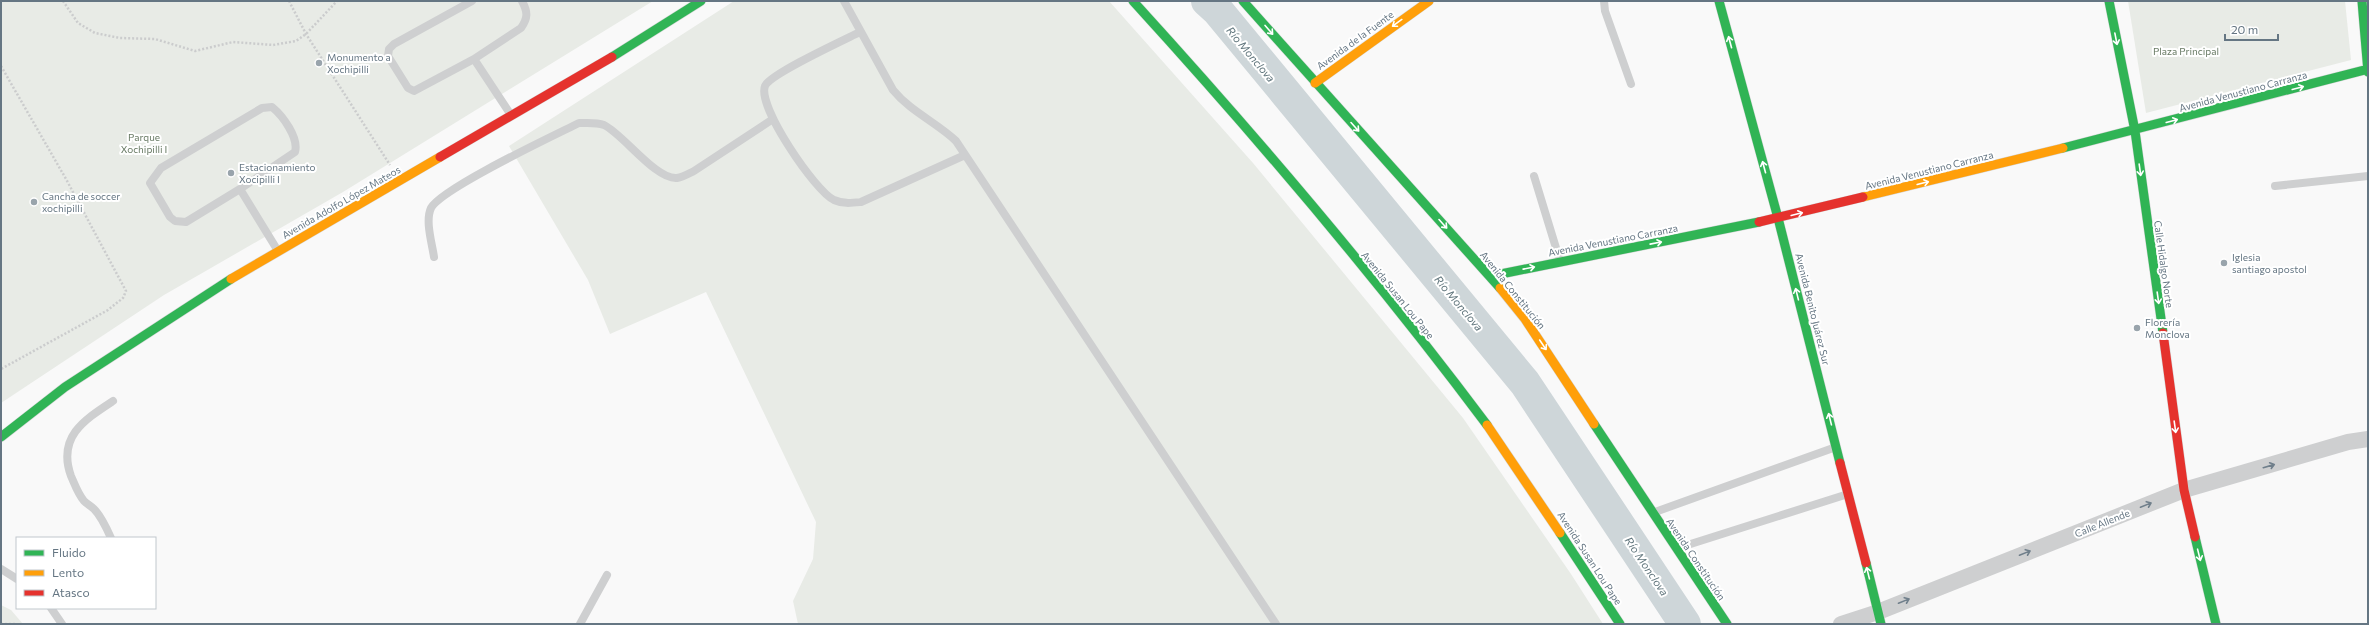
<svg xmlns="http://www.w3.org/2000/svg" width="2369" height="625" font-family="Commissioner,sans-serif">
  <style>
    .green { fill: #e8ebe6 }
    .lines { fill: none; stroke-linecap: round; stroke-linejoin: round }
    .river { stroke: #ced6d9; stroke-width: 32 }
    .fast-casing { stroke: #d5d6d7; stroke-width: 10 }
    .slow-casing { stroke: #d5d6d7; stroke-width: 10 }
    .jam-casing { stroke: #d5d6d7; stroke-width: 10 }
    .path { stroke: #cbcccd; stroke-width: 2.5; stroke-dasharray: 2 2; stroke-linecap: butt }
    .lane { stroke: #cecfd0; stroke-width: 8 }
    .street { stroke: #cecfd0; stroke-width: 16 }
    .fast { stroke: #30b455; stroke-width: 9 }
    .slow { stroke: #ff9f0a; stroke-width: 9 }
    .jam { stroke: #e5322d; stroke-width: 9 }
    .oneway { stroke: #fff }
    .oneway2 { stroke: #707f8b }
    .poi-dot { fill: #99a4ac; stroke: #fff; stroke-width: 1.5 }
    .labels { text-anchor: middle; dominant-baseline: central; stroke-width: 4; stroke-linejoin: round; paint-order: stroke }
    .street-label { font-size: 10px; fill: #657683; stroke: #fff }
    .park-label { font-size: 10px; fill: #687a64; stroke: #fff }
    .poi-label { font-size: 10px; fill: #657683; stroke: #fff; text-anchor: start }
    .water-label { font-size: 11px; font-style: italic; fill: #60757c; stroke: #fff }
  </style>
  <rect width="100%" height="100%" fill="#f9f9f9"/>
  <path class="green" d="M1 1H653L343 192 164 295 1 403Z
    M734 1H1109L1253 163 1463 418 1571 574 1603 624H798L793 601 813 559 816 522 706 292 610 334 588 280 509 146Z
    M2128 1H2345L2351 60 2146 113Z
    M1 605 11 610 23 624H1Z"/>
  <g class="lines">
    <path class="river" d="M1207 1 1218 11 1525 383 1685 624"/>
    <g class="fast-casing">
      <path id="fast" d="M1133 1C1257 137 1377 278 1487 425
        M1243 1 1500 288
        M1719 1 1778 218 1840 463
        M2109 1 2135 131 2163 333
        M2362 1 2368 72
        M612 57 701 1
        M2063 148 2368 69
        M1491 276 1759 222
        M1594 424 1727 624
        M1 437 65 387 231 279
        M1560 533 1620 624
        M2195 537 2216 624
        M1866 563 1881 624"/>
    </g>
    <g class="slow-casing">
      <path id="slow" d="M1315 83 1429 1
        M1863 197 2063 148
        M231 279 440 157
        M1500 288 1525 319 1594 424
        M1487 425 1560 533"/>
    </g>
    <g class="jam-casing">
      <path id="jam" d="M440 157 612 57
        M1759 222 1863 197
        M2163 333 2184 490 2195 537
        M1840 463 1866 563"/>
    </g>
    <path class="path" d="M63 1 78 23 95 33 120 38 155 39 195 51 233 42 273 45 296 41 306 34 337 1
      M289 1 306 34 390 165
      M1 66 66 179 126 291 123 298 108 310 1 369
      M1 624H15"/>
    <path class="lane" d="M472 1 394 44 389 49 388 56 408 88 414 91 474 59 511 115
      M844 1 893 90C911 112 936 122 956 141L1276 624
      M1604 1 1605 11 1631 84
      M860 32C844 40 770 74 765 86 757 106 815 191 834 200 843 204 851 203 861 202L965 155
      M474 59 521 28C528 18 528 12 522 1
      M1534 176 1560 261
      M2275 186 2368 176
      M240 189 295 152C299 138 283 116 272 107L262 108 161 168 150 183 170 217 175 221 186 222 240 189 278 251
      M434 257C432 243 425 221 431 208 442 188 553 136 579 123 588 123 596 122 604 125 623 134 656 180 677 178 683 177 688 174 694 171L773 119
      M1655 512 1836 447
      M111 538C107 529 101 516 94 509 91 506 87 504 84 501 78 494 75 485 71 476 57 437 84 420 113 401
      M1678 548 1848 494
      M1 569 17 579
      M51 608 62 624
      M580 624 607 575"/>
    <path class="street" d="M1841 624 1878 612 2184 490 2348 442 2368 439"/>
    <use href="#fast" class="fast"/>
    <use href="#slow" class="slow"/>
    <use href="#jam" class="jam"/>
  </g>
  <defs><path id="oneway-shaft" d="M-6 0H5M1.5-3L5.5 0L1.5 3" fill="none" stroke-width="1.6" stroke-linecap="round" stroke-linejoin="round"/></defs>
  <g class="oneway">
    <use href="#oneway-shaft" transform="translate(1397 23) rotate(144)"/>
    <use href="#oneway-shaft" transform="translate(1269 30) rotate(49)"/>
    <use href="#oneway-shaft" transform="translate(2116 39) rotate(79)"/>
    <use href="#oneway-shaft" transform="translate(1730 42) rotate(-105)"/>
    <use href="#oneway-shaft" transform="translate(2298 88) rotate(-15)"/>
    <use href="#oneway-shaft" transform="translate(2172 121) rotate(-15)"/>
    <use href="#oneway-shaft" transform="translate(1355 127) rotate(48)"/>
    <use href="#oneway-shaft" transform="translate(1764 167) rotate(-105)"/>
    <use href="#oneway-shaft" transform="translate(2140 170) rotate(82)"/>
    <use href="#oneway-shaft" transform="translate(1923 183) rotate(-14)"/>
    <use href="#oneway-shaft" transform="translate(1797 214) rotate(-14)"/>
    <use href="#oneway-shaft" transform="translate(1443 224) rotate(48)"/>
    <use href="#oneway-shaft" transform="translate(1656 243) rotate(-11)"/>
    <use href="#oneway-shaft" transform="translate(1529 268) rotate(-11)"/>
    <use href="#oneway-shaft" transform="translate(1797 294) rotate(-104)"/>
    <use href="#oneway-shaft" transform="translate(2158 298) rotate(82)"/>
    <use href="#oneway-shaft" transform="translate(1543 345) rotate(56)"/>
    <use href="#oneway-shaft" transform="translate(1830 419) rotate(-104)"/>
    <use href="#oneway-shaft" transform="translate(2175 427) rotate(82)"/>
    <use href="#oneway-shaft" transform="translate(2199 555) rotate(76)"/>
    <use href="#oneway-shaft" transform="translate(1868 573) rotate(-104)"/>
  </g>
  <g class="oneway2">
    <use href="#oneway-shaft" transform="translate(2269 466) rotate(-16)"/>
    <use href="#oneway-shaft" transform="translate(2146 505) rotate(-22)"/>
    <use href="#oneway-shaft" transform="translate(2025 553) rotate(-22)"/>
    <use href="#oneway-shaft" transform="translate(1904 601) rotate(-22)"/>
  </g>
  <g class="poi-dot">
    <circle cx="319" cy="63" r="4"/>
    <circle cx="231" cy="173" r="4"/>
    <circle cx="34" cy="202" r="4"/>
    <circle cx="2224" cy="263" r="4"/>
    <circle cx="2137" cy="328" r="4"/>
  </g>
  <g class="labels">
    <g class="street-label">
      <text transform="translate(1355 40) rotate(-36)">Avenida de la Fuente</text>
      <text transform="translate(2243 91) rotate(-15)">Avenida Venustiano Carranza</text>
      <text transform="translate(1929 170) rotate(-14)">Avenida Venustiano Carranza</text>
      <text transform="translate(341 202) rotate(-30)">Avenida Adolfo López Mateos</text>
      <text transform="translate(1613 240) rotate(-11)">Avenida Venustiano Carranza</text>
      <text transform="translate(2164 264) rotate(82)">Calle Hidalgo Norte</text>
      <text transform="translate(1513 290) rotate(51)">Avenida Constitución</text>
      <text transform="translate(1398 295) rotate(51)">Avenida Susan Lou Pape</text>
      <text transform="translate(1813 309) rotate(76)">Avenida Benito Juárez Sur</text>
      <text transform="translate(2102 523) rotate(-22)">Calle Allende</text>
      <text transform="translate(1590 558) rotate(57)">Avenida Susan Lou Pape</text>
      <text transform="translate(1696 559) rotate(56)">Avenida Constitución</text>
    </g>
    <g class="park-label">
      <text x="2186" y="51">Plaza Principal</text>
      <text x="144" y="137">Parque<tspan x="144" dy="12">Xochipilli I</tspan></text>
    </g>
    <g class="poi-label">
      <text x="327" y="57">Monumento a<tspan x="327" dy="12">Xochipilli</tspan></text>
      <text x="239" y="167">Estacionamiento<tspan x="239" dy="12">Xocipilli I</tspan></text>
      <text x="42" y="196">Cancha de soccer<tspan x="42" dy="12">xochipilli</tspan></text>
      <text x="2232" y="257">Iglesia<tspan x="2232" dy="12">santiago apostol</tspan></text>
      <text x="2145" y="322">Florería<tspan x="2145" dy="12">Monclova</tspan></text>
    </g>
    <g class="water-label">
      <text transform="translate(1251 54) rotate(50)">Río Monclova</text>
      <text transform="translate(1459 303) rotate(50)">Río Monclova</text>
      <text transform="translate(1647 566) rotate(56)">Río Monclova</text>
    </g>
  </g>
  <rect width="2369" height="625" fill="none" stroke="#657683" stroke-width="4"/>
  <rect x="16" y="537" width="140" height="72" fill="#ffffff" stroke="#c1c8cd"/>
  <rect x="24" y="550" width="20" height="6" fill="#30b455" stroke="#c1c8cd"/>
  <text x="52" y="557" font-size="12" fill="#657683">Fluido</text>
  <rect x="24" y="570" width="20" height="6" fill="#ff9f0a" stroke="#c1c8cd"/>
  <text x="52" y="577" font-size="12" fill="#657683">Lento</text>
  <rect x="24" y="590" width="20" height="6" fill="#e5322d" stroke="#c1c8cd"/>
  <text x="52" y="597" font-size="12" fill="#657683">Atasco</text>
  <path d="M2225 34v6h53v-6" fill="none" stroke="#657683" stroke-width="2"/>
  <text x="2231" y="34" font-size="12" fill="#657683" stroke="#ffffff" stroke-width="3" paint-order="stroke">20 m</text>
</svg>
